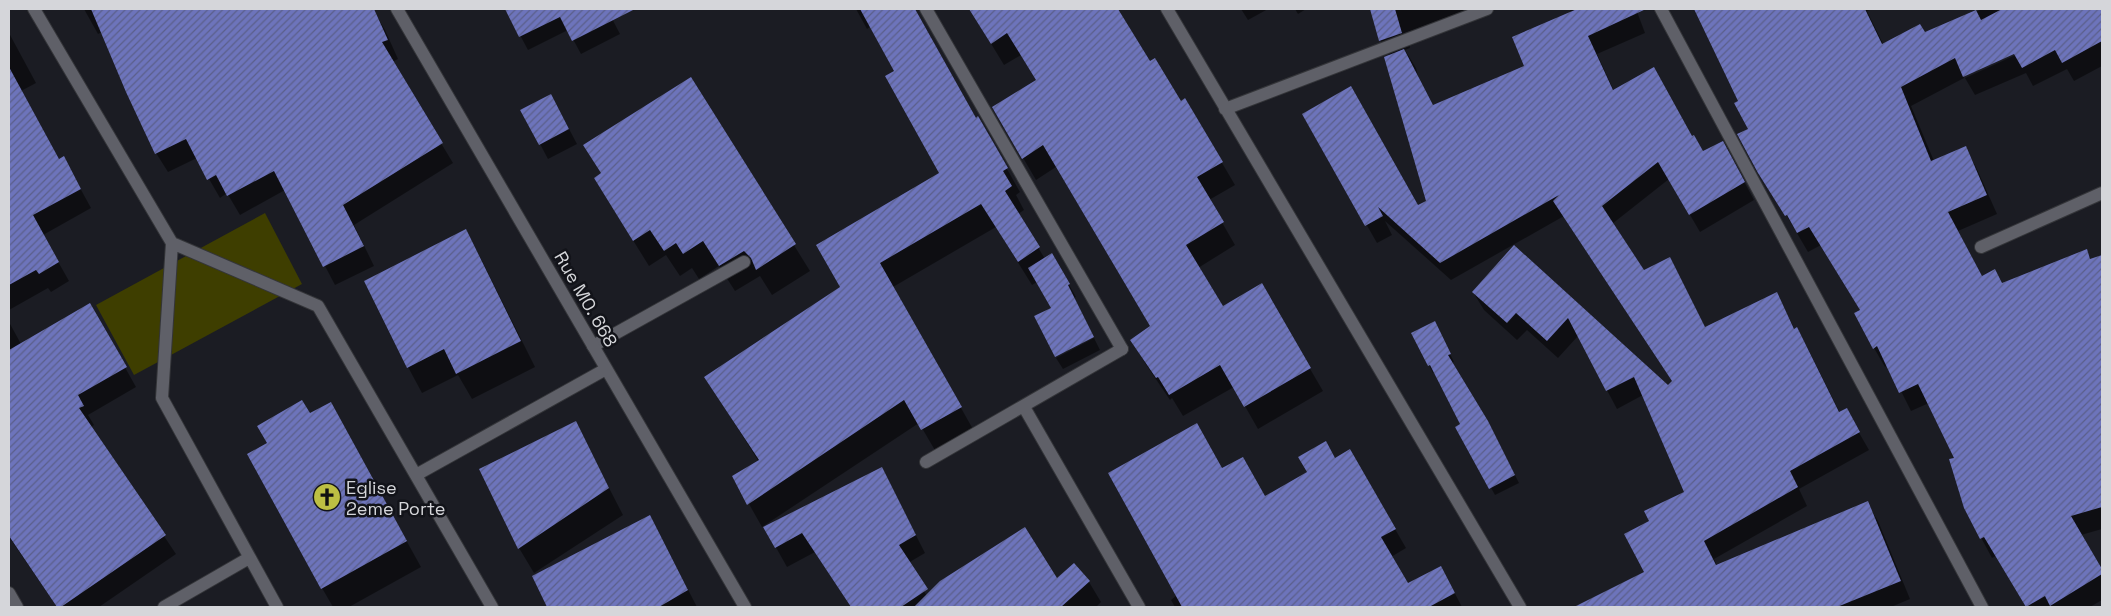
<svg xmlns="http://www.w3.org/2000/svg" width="2111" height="616" font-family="'Space Grotesk',sans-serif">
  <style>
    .pitch { fill: #3e3e00 }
    .shadow { fill: #0007 }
    .building { fill: url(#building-hatch) }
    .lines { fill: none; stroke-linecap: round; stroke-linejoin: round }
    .lane-casing { stroke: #343539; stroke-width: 14 }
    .street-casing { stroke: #343539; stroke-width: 14 }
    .lane { stroke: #5f6068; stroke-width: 12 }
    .street { stroke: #5f6068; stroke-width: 12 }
    .labels { text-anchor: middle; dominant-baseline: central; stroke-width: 5; stroke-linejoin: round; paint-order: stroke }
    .street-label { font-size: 18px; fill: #d5d6da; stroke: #121319 }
    .poi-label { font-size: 18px; fill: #d5d6da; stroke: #121319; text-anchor: start }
  </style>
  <defs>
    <pattern id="building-hatch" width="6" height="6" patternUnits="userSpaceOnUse" patternTransform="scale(1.25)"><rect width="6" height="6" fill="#6d74bb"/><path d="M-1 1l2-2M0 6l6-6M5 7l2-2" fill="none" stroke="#5b5f8a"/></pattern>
  </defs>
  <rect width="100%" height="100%" fill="#1b1c23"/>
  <path class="pitch" d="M265 213 302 284 134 375 96 305Z"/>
  <path class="shadow" d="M84 9H334L342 24 374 11 385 30 398 59 392 62 453 163 354 225 374 266 335 285 285 190 240 215 227 193 220 198 197 158 168 172 156 153 102 32 98 34Z
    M506 9H607L620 34 581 54 568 30 528 50Z
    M856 9H914L976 120 978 118 1020 192 1016 195 1024 210 1018 214 1045 259 1052 255 1076 297 1052 308 1037 282 1032 285 996 227 893 287 974 431 936 452 919 423 762 527 749 504 759 462 706 378 842 288 941 174 895 71 871 26 867 29Z
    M970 9H1116L1149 63 1181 103 1185 100 1235 185 1209 200 1235 245 1198 268 1222 308 1261 285 1323 391 1258 429 1234 387 1183 416 1172 398 1170 400 1145 363 1132 340 1151 327 1056 167 1036 180 994 108 1037 80 1021 55 1004 65Z
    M1241 9H1268L1248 20Z
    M1295 9H1306L1298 14Z
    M1371 9H1480L1408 40 1410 48 1405 50 1416 68 1419 80 1433 107 1526 67 1571 13 1570 9H1636L1645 33 1597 54 1614 91 1692 138 1702 153 1733 161 1754 200 1700 232 1669 179 1612 224 1643 271 1669 259 1705 328 1777 294 1795 330 1797 329 1807 347 1840 413 1846 410 1869 450 1799 489 1807 506 1714 559 1717 566 1867 503 1878 521 1910 599 1891 607H1585L1583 604 1646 573 1651 522 1686 492 1643 395 1617 409 1578 336 1558 358 1527 330 1517 340 1484 310 1473 292 1514 247 1668 387 1673 382 1564 216 1451 280 1385 221 1392 235 1377 243 1303 114 1418 206 1428 202 1390 56 1381 41Z
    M1695 9H1873L1867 11 1883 44 1925 34 1982 9H2102V66L2074 81 2067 69 2033 86 2026 73 1975 95 1965 78 2020 53 2019 51 1964 75V78L1911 106 1934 161 1965 148 1976 167 1997 214 1958 231 1982 277 2003 284 2086 251 2091 260 2102 256V529L2081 535 2102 571V600L2090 607H2027L1996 556 1992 558 1965 508 1955 459 1929 403 1911 411 1888 365 1885 367 1874 348 1861 311 1821 245 1808 252 1739 134 1750 129 1739 101Z
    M9 33 36 83 21 91 59 160 74 177 91 208 43 235 69 281 51 292 48 288 9 310Z
    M690 78 810 271 772 295 760 276 735 291 719 266 699 279 692 268 680 276 666 255 649 266 595 179 602 174Z
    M559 110 577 144 548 159 540 144Z
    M465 231 480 257 535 367 472 399 458 375 422 393 408 367Z
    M90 305 136 387 88 415 94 425 91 427 176 554 99 607H57L9 537V322L21 344Z
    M1438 330 1454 362 1451 363 1492 430 1519 483 1495 495 1457 427 1461 425 1435 372 1433 373 1429 365Z
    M1094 338 1100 350 1063 369 1056 358Z
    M310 415 345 430 421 567 349 607H333L322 588Z
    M575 422 623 515 534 573 519 548Z
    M1350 451 1406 548 1391 557 1408 585 1451 586 1462 607H1175L1171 600 1177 595 1222 470 1265 497Z
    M882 469 925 553 908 563 933 607H851L815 552 787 567 765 528Z
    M650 516 697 607H549L533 576Z
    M1074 564 1089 582 1101 602 1096 607H986L974 588 1056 580Z"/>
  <path class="building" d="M91 9H374L388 40 382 42 443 143 343 205 364 246 323 267 274 171 227 196 216 175 207 180 186 139 155 154 126 92Z
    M505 9H635L572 41 560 17 519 37Z
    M860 9H915L976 118 978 116 1008 168 1003 171 1012 186 1005 191 1040 247 1018 262 981 204 880 263 962 407 921 430 904 400 747 505 732 476 759 460 704 377 840 287 816 245 939 173 885 76 894 71Z
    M969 9H1118L1150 61 1155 58 1181 101 1185 98 1223 162 1197 177 1224 222 1186 245 1223 306 1262 283 1311 368 1244 407 1220 365 1169 395 1158 377 1156 378 1130 340 1150 326 1043 145 1022 159 992 107 1036 80 1007 33 991 44Z
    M1370 9H1395L1402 33 1379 41Z
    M1577 9H1646L1588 36 1613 90 1654 67 1692 136 1694 135 1703 151 1723 141 1745 182 1689 215 1658 162 1602 206 1644 270 1670 257 1705 327 1777 292 1794 329 1797 327 1839 412 1847 408 1860 432 1790 471 1798 487 1704 541 1716 565 1868 501 1901 581 1837 607H1574L1644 572 1624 534 1649 521 1644 511 1684 492 1634 377 1606 391 1568 318 1547 341 1516 313 1507 323 1472 292 1514 245 1668 385 1672 381 1553 201 1559 195 1440 263 1378 207 1383 216 1365 226 1302 114 1351 86 1418 205 1426 201 1384 57 1404 49 1433 105 1524 66 1512 37Z
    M1694 9H1865L1882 44 1920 24 1925 32 1976 10 1981 20 2002 9H2102V41L2062 63 2055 50 2022 68 2014 54 1963 77 1955 58 1901 87 1931 161 1966 146 1987 195 1948 212 1982 276 1995 269 2002 283 2087 249 2090 259 2102 255V507L2071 516 2102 569V574L2050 606 2045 596 2026 607 1984 537 1980 539 1964 508 1949 459 1954 458 1918 384 1899 393 1877 346 1873 349 1854 313 1860 310 1809 227 1797 233 1787 215 1785 216 1758 173 1737 134 1748 129 1734 103 1738 101Z
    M9 67 59 159 64 156 81 189 33 215 59 262 39 274 36 270 9 285Z
    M691 77 796 244 756 270 751 258 744 251 719 266 703 241 683 254 676 243 664 251 650 230 633 241 594 178 601 173 583 145Z
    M551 94 569 129 539 145 520 110Z
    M466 229 521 341 456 374 444 349 407 368 364 281Z
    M1052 253 1070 284 1068 285 1094 337 1055 357 1034 316 1051 308 1028 268Z
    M90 303 127 367 78 395 84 406 79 408 166 535 61 607H57L9 536V350Z
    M1435 321 1451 354 1448 355 1488 421 1515 475 1489 489 1455 427 1460 424 1430 365 1428 366 1411 333Z
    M302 400 310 413 331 402 407 541 321 589 247 454 267 443 257 426Z
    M576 421 609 488 518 549 479 469Z
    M1197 423 1222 468 1243 457 1265 496 1307 472 1298 457 1326 441 1335 458 1350 449 1396 529 1381 537 1408 583 1441 566 1455 593 1429 607H1182L1108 473Z
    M882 467 916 535 899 545 928 589 901 607H851L802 533 775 548 763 527Z
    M650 515 688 590 659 607H547L532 576Z
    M1025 527 1057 578 1074 563 1090 581 1061 607H914L940 581Z"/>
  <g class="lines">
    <g class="lane-casing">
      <path id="lane" d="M926 9 1122 349
        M593 346 744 262"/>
    </g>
    <g class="street-casing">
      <path id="street" d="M34 9 172 243 318 306 492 607
        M397 9 745 607
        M1167 9 1520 607
        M1661 9 1982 607
        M1225 109 1487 9
        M172 243 162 398 277 607
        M1981 247 2102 193
        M1024 407 1139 607
        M926 462 1122 349
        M416 475 606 369
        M9 593 17 607
        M164 607 249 558"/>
    </g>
    <use href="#lane" class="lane"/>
    <use href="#street" class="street"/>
  </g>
  <defs>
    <g id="church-disc" transform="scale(1.4375)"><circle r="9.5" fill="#bdbf43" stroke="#121319"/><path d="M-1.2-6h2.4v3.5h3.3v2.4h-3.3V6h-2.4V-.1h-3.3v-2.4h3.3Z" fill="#111"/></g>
  </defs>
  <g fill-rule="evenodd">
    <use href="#church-disc" x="327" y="497"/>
  </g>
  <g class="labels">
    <g class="street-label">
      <text transform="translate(586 299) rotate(60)">Rue MO. 668</text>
    </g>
    <g class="poi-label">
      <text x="346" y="487">Eglise<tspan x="346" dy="21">2eme Porte</tspan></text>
    </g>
  </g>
  <rect width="2111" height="616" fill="none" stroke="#d5d6da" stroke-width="20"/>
</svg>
